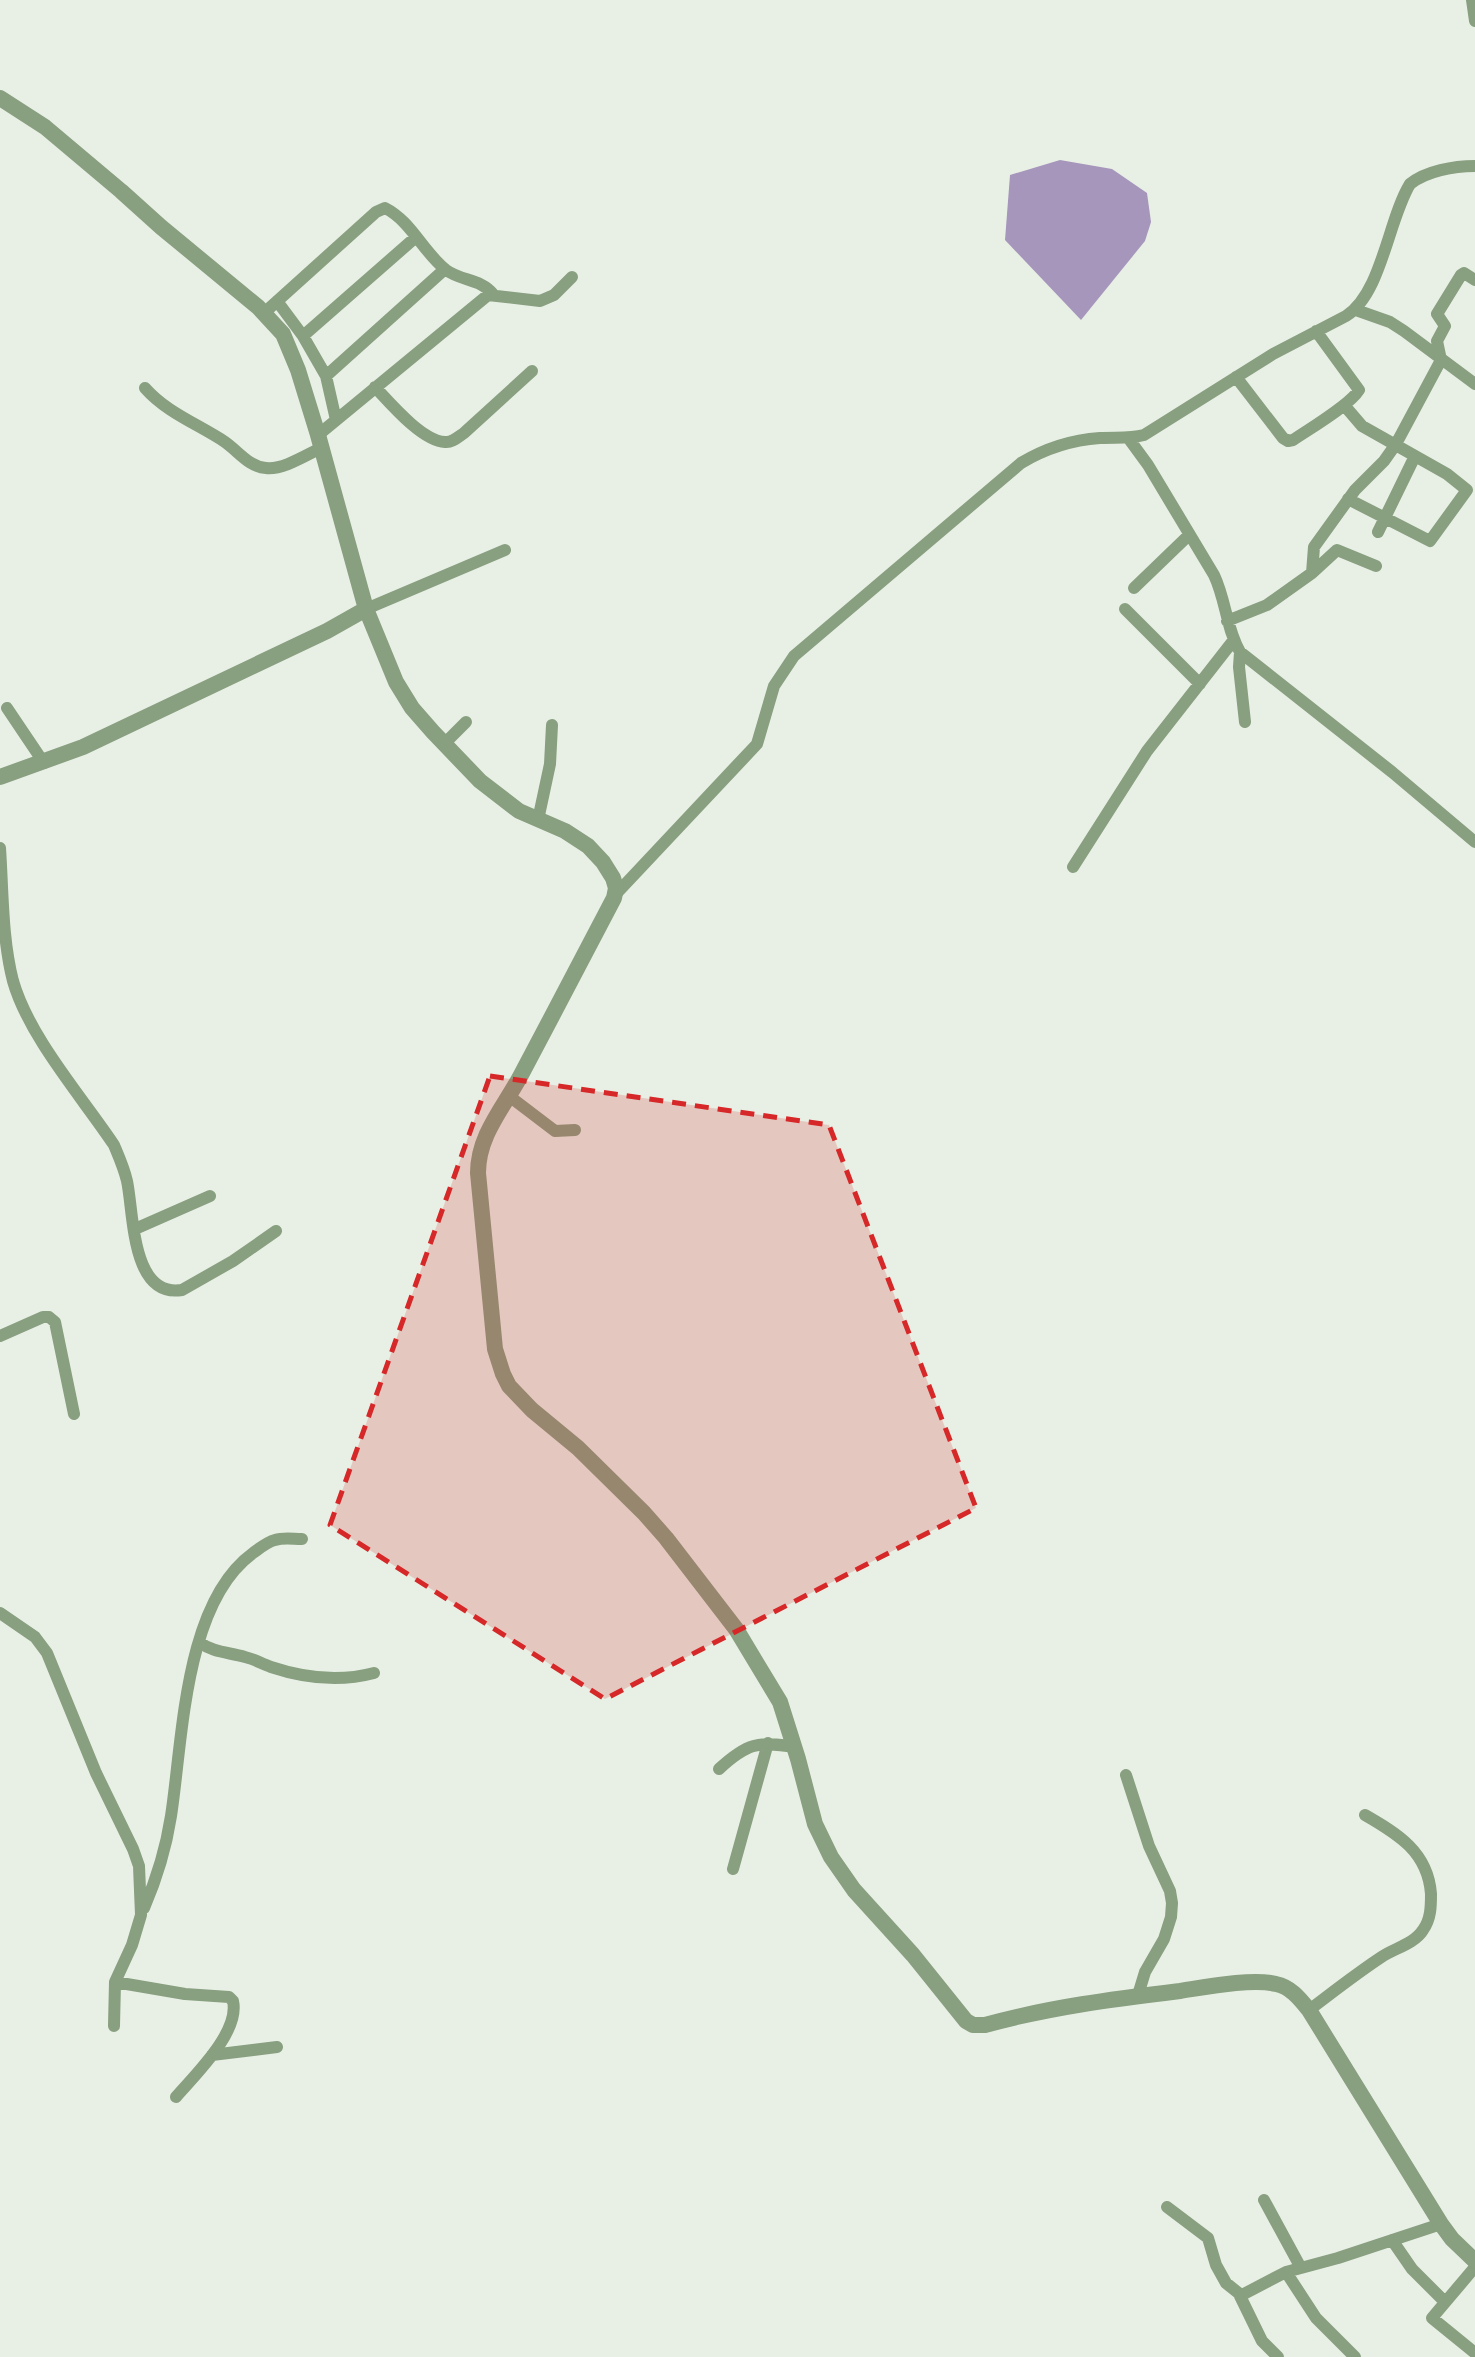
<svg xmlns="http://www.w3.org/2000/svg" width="1475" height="2357" font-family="'Noto Sans',sans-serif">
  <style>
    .water { fill: #a696bb }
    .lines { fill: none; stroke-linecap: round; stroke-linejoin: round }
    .minor { stroke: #889f80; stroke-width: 12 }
    .tertiary { stroke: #889f80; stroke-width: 16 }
    .marked { fill: #d62828; fill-opacity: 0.2; stroke: #d62828; stroke-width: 5; stroke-dasharray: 14 9; stroke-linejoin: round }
  </style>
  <rect width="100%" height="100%" fill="#e8f0e5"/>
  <path class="water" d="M1060 160 1112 169 1147 193 1151 222 1145 241 1081 320 1005 240 1010 175Z"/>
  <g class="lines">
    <path class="minor" d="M1472 0 1475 21
      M277 301 303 336 326 376 445 269
      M1356 310 1390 322 1404 331 1475 384
      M264 313 376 212 385 208C411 221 423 252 446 270 461 281 481 279 493 294
      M303 336 416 237
      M326 376 336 420
      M1236 377 1283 438 1288 441 1293 440C1309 429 1350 405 1359 390L1316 331
      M375 387C390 403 422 441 445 442 452 443 458 437 464 433L532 371
      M145 388C167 413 198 424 225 442 238 451 249 467 266 468 283 470 306 455 321 448
      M1344 405 1362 426 1447 474 1467 490 1430 541 1348 499
      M318 435 488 295 540 301 554 295 572 277
      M1129 439 1148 465 1214 575C1226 600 1226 628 1240 652L1392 772 1475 842
      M1378 532 1415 456
      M1312 573 1337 550 1376 566
      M1134 588 1189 535
      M366 609 505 550
      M1125 609 1200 684
      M1227 621 1267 605 1312 573 1314 547 1355 490 1384 461 1396 444 1441 360 1437 341 1445 326 1437 314 1461 275 1464 273 1475 280
      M1240 652 1239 667 1245 722
      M7 708 44 763
      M444 744 466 722
      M538 820 550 764 552 725
      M0 848C3 892 2 938 13 981 29 1037 82 1097 114 1145 119 1157 124 1168 127 1181 134 1214 131 1298 182 1290L233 1261 276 1231
      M1073 867 1147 751 1233 641
      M616 894 757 744 774 686 794 656 1021 463C1046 448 1071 440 1100 438 1116 437 1129 439 1144 435L1273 354 1346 316C1382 293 1388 220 1410 184 1426 171 1454 166 1475 166
      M509 1096 555 1131 575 1130
      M135 1229 210 1196
      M0 1336 43 1317H49L55 1322 74 1414
      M0 1613 35 1637 47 1653 96 1773 133 1849 139 1866 141 1915 132 1945 115 1982 114 2026
      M199 1642C214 1653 228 1652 245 1657 254 1659 262 1664 271 1667 304 1678 340 1682 374 1673
      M719 1769C747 1743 758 1741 795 1747
      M1126 1775 1149 1846 1170 1891 1172 1903 1171 1917 1164 1939 1145 1972 1138 1995
      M733 1869 768 1743
      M144 1908C157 1878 166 1848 171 1816 183 1738 184 1603 253 1553 260 1548 267 1542 275 1540 284 1537 293 1539 302 1539
      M115 1982 185 1994 229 1997 233 2001C240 2032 195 2075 176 2097
      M1309 2010C1333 1992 1357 1973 1383 1956 1396 1948 1415 1943 1423 1930 1431 1919 1431 1906 1431 1894 1428 1852 1398 1834 1365 1815
      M212 2055 277 2047
      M1264 2200 1301 2268
      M1167 2207 1208 2238 1216 2265 1226 2283 1241 2295
      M1392 2240 1412 2269 1445 2302
      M1475 2267 1432 2318 1475 2353
      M1286 2272 1316 2318 1355 2357
      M1278 2357 1262 2341 1240 2296 1286 2272 1338 2258 1441 2224"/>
    <path class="tertiary" d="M0 98 45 127 121 191 161 227 258 307 283 334 298 370 318 435 366 609 396 682 412 708 433 732 480 781 519 811 565 831 588 846 603 862 613 878 616 888 614 898C583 958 552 1016 521 1075 504 1107 478 1135 478 1173L495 1349 503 1374 509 1386 532 1410 578 1448 644 1513 666 1538 736 1629 780 1702 798 1759 815 1824 831 1857 854 1890 913 1955 966 2021 973 2025H985C1050 2007 1114 1999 1180 1991 1206 1987 1252 1978 1276 1984 1291 1987 1300 1999 1309 2010L1441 2224 1452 2239 1475 2261
      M0 777 83 747 327 631 366 609"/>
  </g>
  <path class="marked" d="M490 1076 829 1125 976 1508 605 1699 330 1525Z"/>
</svg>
